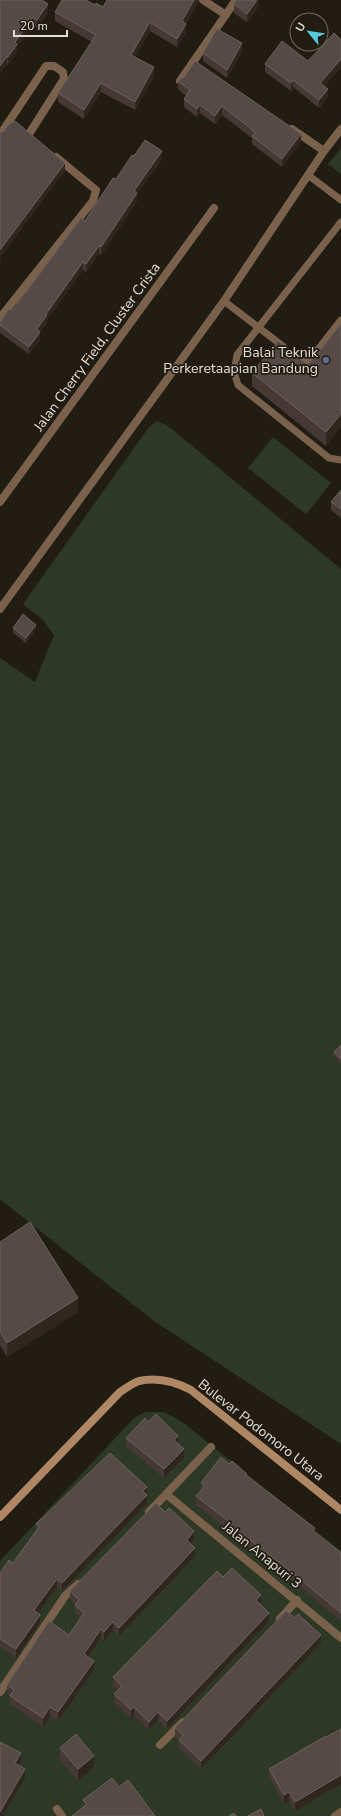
<svg xmlns="http://www.w3.org/2000/svg" width="341" height="1816" font-family="'Nunito Sans',sans-serif">
  <style>
    .green { fill: #2e3925 }
    .lines { fill: none; stroke-linecap: round; stroke-linejoin: round }
    .lane { stroke: #7a614c; stroke-width: 7 }
    .street { stroke: #7a614c; stroke-width: 8 }
    .secondary { stroke: #b08765; stroke-width: 8 }
    .wall { fill: #453835 }
    .shaded-wall { fill: #302620 }
    .building { fill: #564a47; stroke: #6b615d }
    .service-dot { fill: #5c6f8a; stroke: #221d13; stroke-width: 1.5 }
    .labels { text-anchor: middle; dominant-baseline: central; stroke-width: 3.5; stroke-linejoin: round; paint-order: stroke }
    .street-label { font-size: 14px; fill: #e1ded7; stroke: #221d13 }
    .poi-label { font-size: 14px; fill: #e1ded7; stroke: #221d13; text-anchor: end }
  </style>
  <rect width="100%" height="100%" fill="#221d13"/>
  <path class="green" d="M341 148V174L328 164Z
    M158 421 168 426 341 569V1444L154 1321 1 1200 0 1201V658L35 682 54 635 44 621 23 604 149 427Z
    M273 437 331 483 306 514 248 468Z
    M146 1412H164L184 1423 341 1551V1816H0V1561L135 1417Z"/>
  <g class="lines">
    <path class="lane" d="M308 175 341 200
      M341 222 237 355 234 372 238 385 329 458 341 460
      M224 301 284 347
      M296 357 302 361H309L341 320"/>
    <path class="street" d="M203 0 226 15
      M180 81 236 0
      M292 129 324 151
      M0 135 46 66H54L63 72 64 79 29 134
      M0 318 93 201 96 190 56 157
      M0 502 214 208
      M0 609 224 301 324 151 341 129
      M166 1494 341 1638
      M149 1512 211 1447
      M280 1619 297 1600
      M0 1692 65 1596 78 1584
      M160 1745 183 1722
      M57 1809 62 1816
      M335 1816 341 1812"/>
    <path class="secondary" d="M0 1517 120 1392C126 1388 133 1383 139 1381 157 1377 176 1382 191 1390L341 1510"/>
  </g>
  <path class="wall" d="M0 0 48 13 37 28 33 25 17 47V52L8 65 7 64 0 74Z
    M198 0V2L186 24V32L177 47 150 31 135 57 154 76 135 110 101 92 84 119 58 102V93L92 42 55 21V12L95 5 103 7Z
    M259 0V6L247 22 234 13V4Z
    M341 40V67L324 86 328 97 319 108 293 87 291 91 265 72V64L308 61Z
    M242 52 227 78 203 61V53Z
    M178 81 301 142 282 167 252 144V138L222 115 215 124 200 113 197 117 184 107V99L186 96 178 89Z
    M134 156 162 159 137 194V201L101 255 99 253 86 272 83 270 47 320V323L40 332V340L29 354 0 333V322L12 311 85 221Z
    M341 324 326 446 252 386V373L308 365Z
    M341 490V518L331 510V502Z
    M13 628 36 629 26 643 13 633Z
    M341 1045V1063L334 1056V1052Z
    M0 1242 78 1312 7 1357 0 1345Z
    M148 1422 184 1458 164 1478 126 1446V1438Z
    M229 1464 247 1476 315 1532 341 1553V1621L289 1578 230 1533V1531L196 1505V1496L201 1491V1483Z
    M147 1495V1504L62 1591 57 1587 38 1613 40 1623 16 1658 0 1647V1573L13 1563 36 1531V1524Z
    M194 1540 191 1544 195 1556 119 1636 113 1630 104 1640 101 1637 88 1657 94 1670 58 1721 50 1716 43 1727 10 1704V1696L7 1693V1685L69 1635 80 1618 75 1613V1604L70 1599V1591Z
    M223 1577 261 1603 260 1604 269 1621 167 1729 158 1720 149 1730 134 1715 131 1718 114 1702V1694L118 1690 113 1686V1677Z
    M321 1643 201 1769 179 1748V1740L175 1737V1728Z
    M341 1729V1784L295 1811 289 1801 284 1804 269 1777V1769L326 1737Z
    M60 1748 94 1767 78 1781 60 1760Z
    M119 1787 83 1807V1800Z"/>
  <path class="shaded-wall" d="M194 0H198V2L185 25 186 24V32L177 47V39L182 21Z
    M257 0H259V6L247 22V14Z
    M48 4V13L37 28V20Z
    M33 17V25L17 47V52L8 65V57L15 42Z
    M150 22V31L131 64V55Z
    M242 43V52L227 78V70Z
    M7 56V64L0 74V66Z
    M341 59V67L320 90V83Z
    M154 67V76L135 110V102Z
    M293 80V87L291 91V83Z
    M101 83V92L84 119V110Z
    M328 89V97L319 108V100Z
    M200 105V113L197 117V109Z
    M222 106V115L215 124V116Z
    M301 134V142L282 167V159Z
    M162 151V159L137 194V201L101 255V247L134 191Z
    M65 163V171L1 257V262L0 264V250Z
    M99 246V253L86 272V264Z
    M83 262V270L47 320V323L40 332V340L29 354V347L37 329 46 314Z
    M341 414V427L326 446V432Z
    M36 625V629L26 643V638Z
    M78 1298V1312L7 1357V1343Z
    M178 1436V1444L174 1440Z
    M184 1449V1458L164 1478V1469Z
    M147 1487V1496L143 1491Z
    M147 1495V1504L62 1591V1583Z
    M194 1531V1540L187 1548V1540Z
    M195 1548V1556L119 1636V1628Z
    M57 1579V1587L34 1619V1610Z
    M261 1595V1603L256 1608V1600Z
    M269 1613V1621L167 1729V1721Z
    M40 1615V1623L16 1658V1649Z
    M113 1622V1630L104 1640V1632Z
    M101 1629V1637L84 1663V1654Z
    M321 1635V1643L201 1769V1761Z
    M94 1661V1670L58 1721V1712Z
    M50 1707V1716L43 1727V1718Z
    M134 1707V1715L131 1718V1710Z
    M158 1712V1720L149 1730V1722Z
    M21 1753V1762L15 1772V1763Z
    M94 1756V1767L78 1781V1769Z
    M25 1769V1778L3 1816H0V1812Z
    M341 1775V1784L295 1811V1802Z
    M289 1792V1801L284 1804V1795Z"/>
  <path class="building" d="M0 0H42L48 4 37 20 33 17 15 42 17 44 8 57 7 56 0 66Z
    M62 0H86L95 5 96 3 103 7 107 0H194L182 21 186 24 177 39 150 22 131 55 154 67 135 102 101 83 84 110 58 93 96 35 55 12Z
    M236 0H257L247 14 234 4Z
    M217 29 242 43 227 70 203 53Z
    M334 33 341 40V59L320 83 328 89 319 100 293 80 291 83 265 64 282 41 308 61Z
    M195 61 301 134 282 159 252 136 255 132 222 106 215 116 200 105 197 109 184 99 190 90 178 81 185 76Z
    M15 121 65 163 0 250V132H3L9 124Z
    M145 140 162 151 134 191 137 193 101 247 99 246 86 264 83 262 46 314 47 315 37 329 40 332 29 347 0 325V322L9 309 12 311 81 218 85 221 113 178 116 179 132 155 134 156Z
    M341 324V414L326 432 252 373 278 341 308 365Z
    M341 490V509L331 502Z
    M23 614 36 625 26 638 13 628Z
    M341 1045V1059L334 1052Z
    M30 1222 78 1298 7 1343 0 1331V1242Z
    M156 1414 178 1436 174 1440 184 1449 164 1469 126 1438 145 1418 148 1422Z
    M110 1453 147 1487 143 1491 147 1495 62 1583 57 1579 34 1610 40 1615 16 1649 0 1639V1573L9 1560 13 1563 39 1527 36 1524Z
    M221 1457 229 1464 232 1461 247 1474 246 1475 315 1528 313 1531 341 1553V1613L289 1570 230 1525 231 1523 196 1496 205 1486 201 1483Z
    M156 1503 165 1512 169 1508 194 1531 187 1540 195 1548 119 1628 113 1622 104 1632 101 1629 84 1654 94 1661 58 1712 50 1707 43 1718 10 1696 14 1690 7 1685 49 1621 69 1635 84 1613 75 1605 79 1600 70 1591Z
    M232 1568 261 1595 256 1600 269 1613 167 1721 158 1712 149 1722 134 1707 131 1710 114 1694 122 1686 113 1677 217 1571 223 1577Z
    M286 1611 295 1618 298 1614 321 1635 201 1761 179 1740 183 1735 175 1728Z
    M341 1729V1775L295 1802 289 1792 284 1795 269 1769 326 1736V1737Z
    M76 1734 94 1756 78 1769 60 1748Z
    M0 1742 21 1753 15 1763 25 1769 0 1812Z
    M112 1778 119 1787 128 1780 155 1816H72L87 1804 83 1800Z
    M261 1809 264 1816H248Z
    M234 1813 236 1816H229Z"/>
  <circle class="service-dot" cx="326" cy="360" r="4"/>
  <g class="labels">
    <g class="street-label">
      <text transform="translate(97 347) rotate(-54)">Jalan Cherry Field, Cluster Crista</text>
      <text transform="translate(261 1430) rotate(38)">Bulevar Podomoro Utara</text>
      <text transform="translate(262 1555) rotate(39)">Jalan Anapuri 3</text>
    </g>
    <g class="poi-label">
      <text x="318" y="352">Balai Teknik<tspan x="318" dy="16">Perkeretaapian Bandung</tspan></text>
    </g>
  </g>
  <g transform="translate(309 32) rotate(300)"><circle r="19" fill="#221d13" stroke="#6e6a61"/>
  <path d="M0-3L7 15L0 10L-7 15Z" fill="#54cadd"/>
  <text y="-6" font-size="11" font-weight="bold" text-anchor="middle" fill="#e1ded7">U</text>
  </g>
  <path d="M14 30v6h53v-6" fill="none" stroke="#e1ded7" stroke-width="2"/>
  <text x="20" y="30" font-size="12" fill="#e1ded7" stroke="#221d13" stroke-width="3" paint-order="stroke">20 m</text>
</svg>
